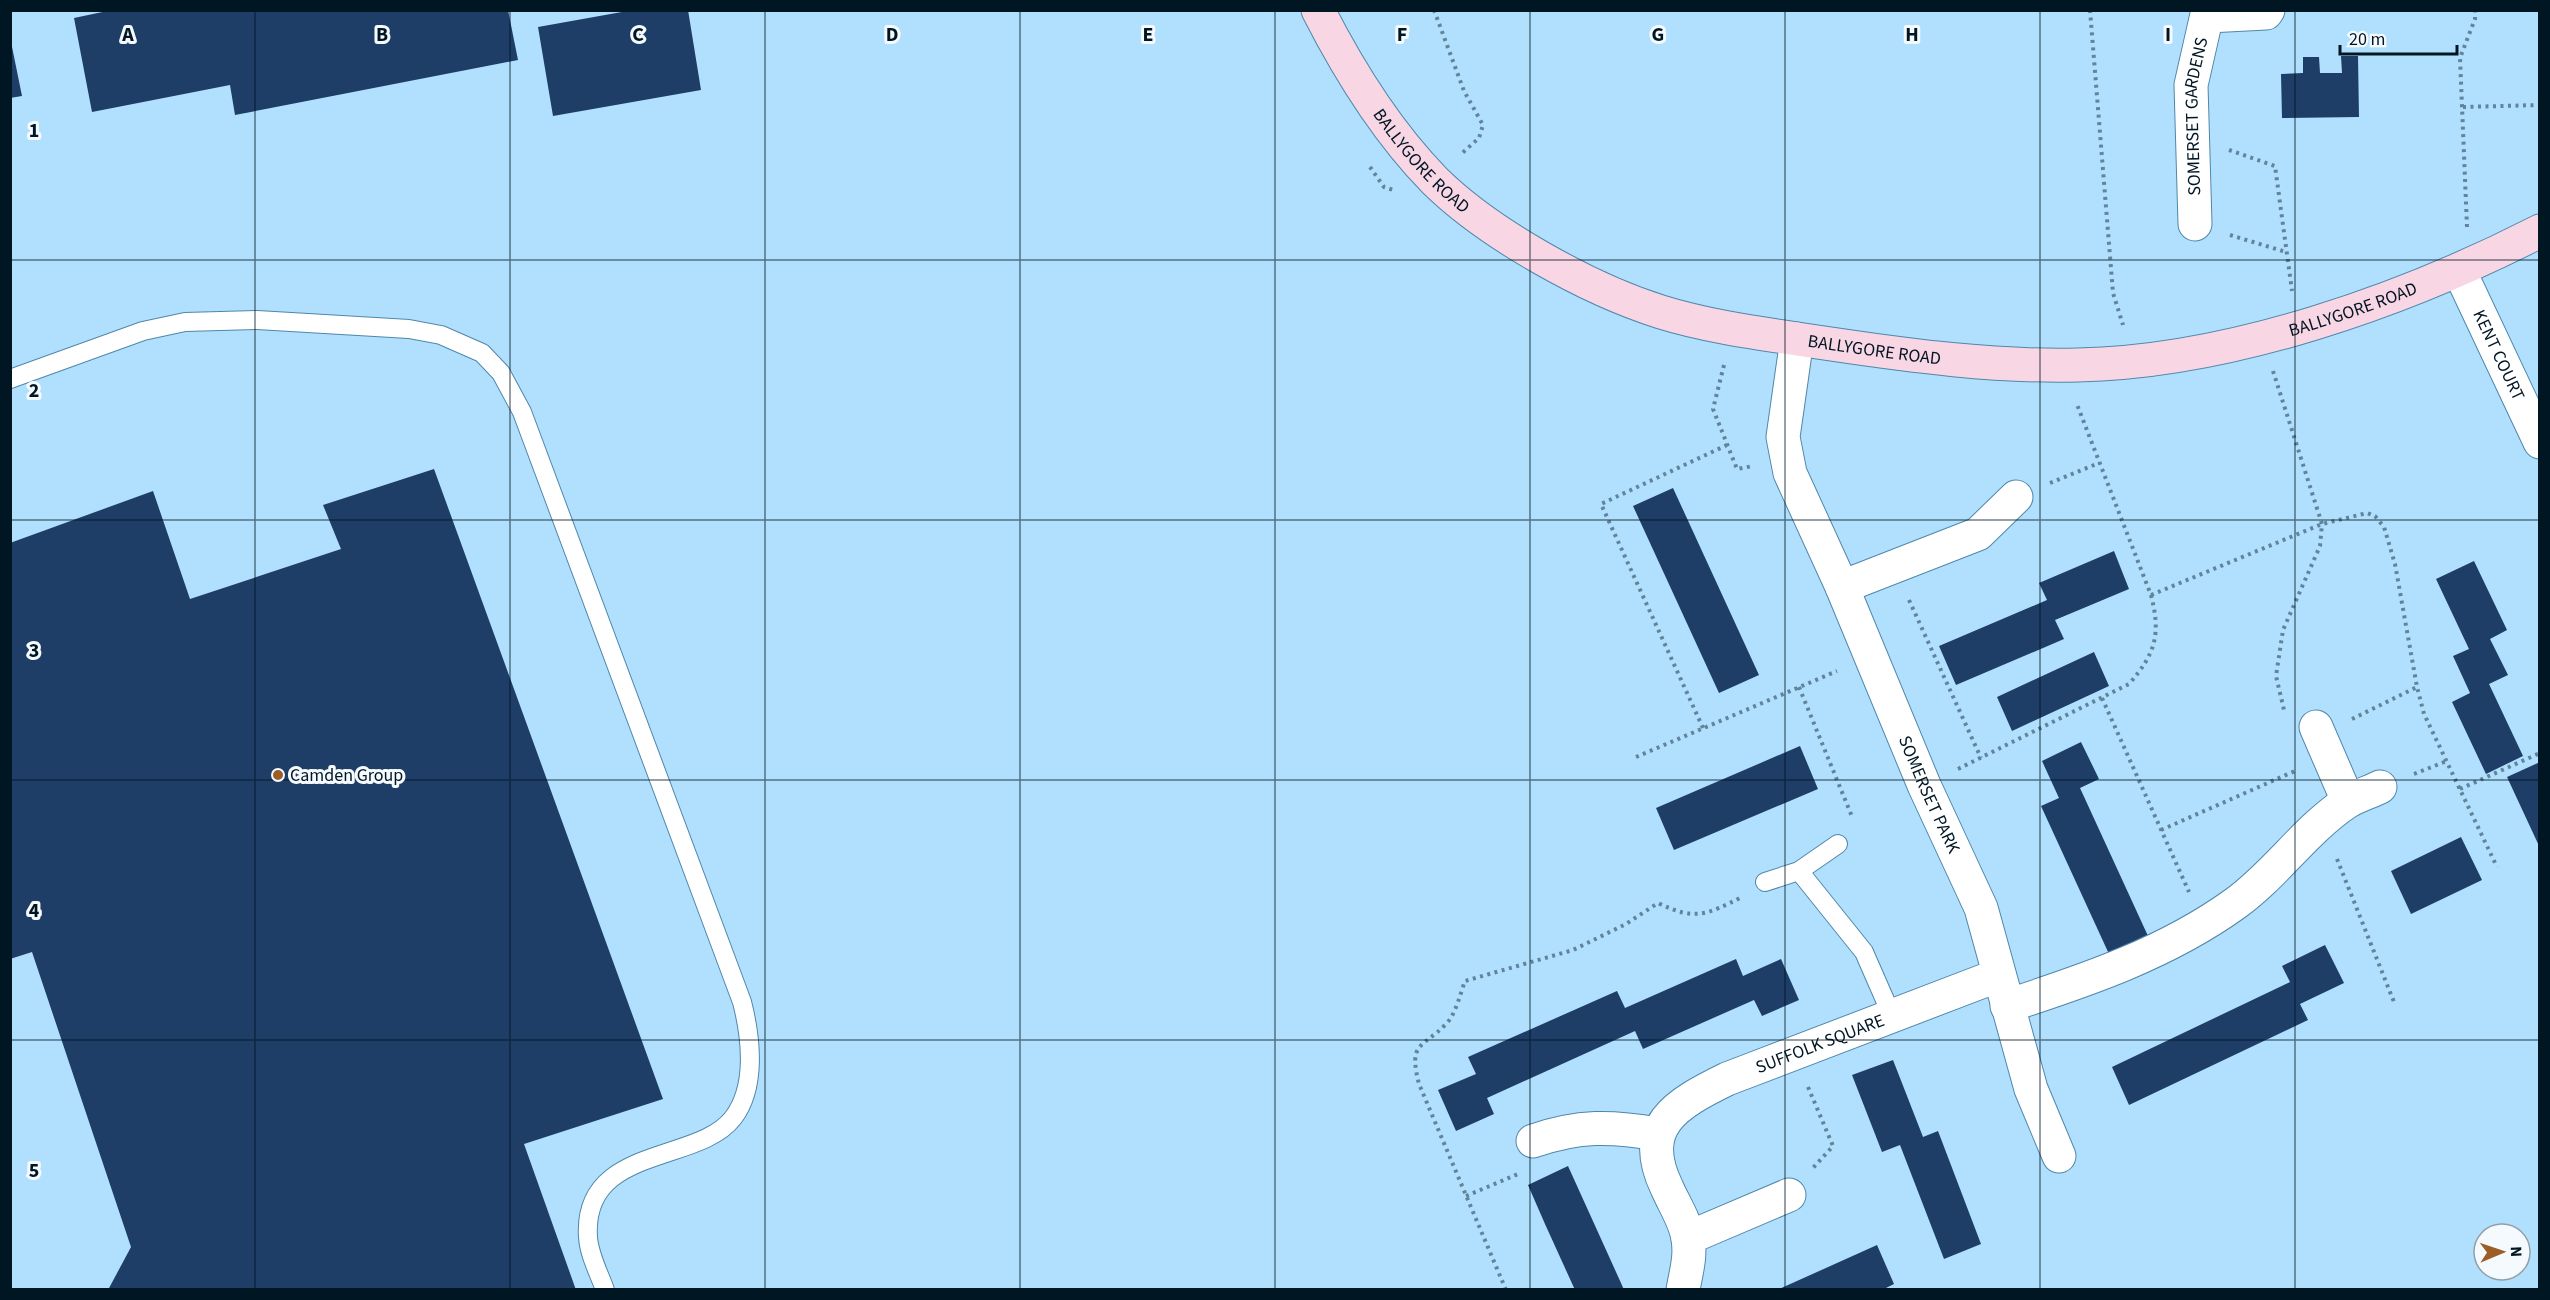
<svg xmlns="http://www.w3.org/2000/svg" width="2550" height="1300" font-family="'Source Sans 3',sans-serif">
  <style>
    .building { fill: #1e3d67 }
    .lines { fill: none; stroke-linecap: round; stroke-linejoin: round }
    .lane-casing { stroke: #4f87aa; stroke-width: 20 }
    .street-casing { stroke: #4f87aa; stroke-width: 35 }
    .secondary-casing { stroke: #4f87aa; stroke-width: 35 }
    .path { stroke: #61849b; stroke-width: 4; stroke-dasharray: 3 4.5; stroke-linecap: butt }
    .lane { stroke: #fff; stroke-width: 18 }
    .street { stroke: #fff; stroke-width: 33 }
    .secondary { stroke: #f8d6e3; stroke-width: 33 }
    .grid { fill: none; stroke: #011623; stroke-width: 1.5; stroke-opacity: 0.55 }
    .poi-dot { fill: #9d5d27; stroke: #f5fafe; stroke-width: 2 }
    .labels { text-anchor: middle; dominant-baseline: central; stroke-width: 6; stroke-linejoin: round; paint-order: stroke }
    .street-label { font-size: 18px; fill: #011623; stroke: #f5fafe }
    .poi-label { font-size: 18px; fill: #011623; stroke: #f5fafe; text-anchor: start }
    .grid-label { font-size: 20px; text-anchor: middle; font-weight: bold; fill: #011623; stroke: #f5fafe; stroke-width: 6; stroke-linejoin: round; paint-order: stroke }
  </style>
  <rect width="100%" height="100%" fill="#b1e0fe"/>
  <path class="building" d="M112 10H508L518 60 235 115 230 85 92 112 74 18Z
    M633 10H688L701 90 553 116 538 27Z
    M10 37 22 96 10 98Z
    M2341 56H2358L2359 117 2282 118 2281 74 2303 73V57H2319L2320 73H2342Z
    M434 469 663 1099 524 1144 576 1290H108L131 1247 32 952 10 959V543L153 491 190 599 341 549 323 505Z
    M1673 488 1759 675 1719 693 1633 506Z
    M2114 551 2129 589 2055 620 2064 639 1956 685 1939 646 2047 600 2039 583Z
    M2474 561 2507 630 2490 639 2508 675 2489 684 2523 756 2486 774 2452 702 2470 693 2453 656 2469 649 2436 579Z
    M2094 652 2109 686 2012 731 1997 697Z
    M2081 742 2099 779 2080 788 2148 936 2109 954 2041 806 2059 798 2042 761Z
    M1800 746 1818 789 1674 850 1656 808Z
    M2540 762V848L2507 777Z
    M2461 837 2482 880 2411 914 2391 871Z
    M2325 945 2344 983 2300 1004 2308 1020 2129 1105 2112 1067 2290 982 2282 966Z
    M1736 959 1743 976 1781 959 1799 1000 1762 1016 1754 1000 1643 1049 1635 1031 1487 1098 1494 1114 1456 1131 1438 1090 1476 1074 1468 1057 1617 991 1625 1008Z
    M1893 1060 1923 1137 1938 1131 1981 1244 1944 1259 1900 1145 1882 1152 1852 1075Z
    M1568 1166 1621 1283 1624 1290H1575L1545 1224 1528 1185Z
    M1877 1245 1894 1284 1882 1290H1777Z"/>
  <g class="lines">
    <g class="lane-casing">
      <path id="lane" d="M10 379 143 331 185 322 257 320 409 329 441 335 482 353 501 373 522 412 742 1002C751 1037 757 1087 733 1118 698 1164 582 1145 588 1237 589 1255 599 1273 605 1290
        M1799 871 1864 952 1892 1016
        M1765 882 1799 871 1838 844"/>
    </g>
    <g class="street-casing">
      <g id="street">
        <path d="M2208 16 2266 13 2268 10"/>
        <path id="s1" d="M2195 224 2191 85 2208 10"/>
        <path id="s2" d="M2459 270 2540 442"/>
        <path id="s3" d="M1797 339 1783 437 1790 473 1842 587 1924 785 1981 908 2031 1089 2059 1156"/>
        <path d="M1842 587 1978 534 2016 497"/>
        <path d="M2316 727 2348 801"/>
        <path d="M2007 1006C2087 980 2167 953 2236 903 2276 874 2305 830 2347 802 2357 796 2370 792 2380 787"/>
        <path d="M1533 1141C1579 1125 1611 1126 1658 1134"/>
        <path d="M1688 1238 1789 1195"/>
        <path id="s4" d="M1683 1290C1686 1272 1691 1257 1688 1239 1686 1222 1674 1204 1667 1188 1637 1126 1676 1104 1727 1079L1999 975"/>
      </g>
    </g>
    <g class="secondary-casing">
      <g id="secondary">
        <path id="s5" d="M1318 10C1349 71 1387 132 1435 181 1489 234 1588 289 1661 312 1716 329 1774 335 1831 344 1912 356 1996 367 2078 365 2231 362 2405 300 2540 231"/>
      </g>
    </g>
    <path class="path" d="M1434 10 1464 91 1483 125 1479 138 1460 155
      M2090 10 2113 293 2123 325
      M2463 107 2540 105
      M2229 150 2275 166 2292 291
      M1370 167 1384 187 1393 190
      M2467 227 2460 58 2475 19V10
      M2230 235 2286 252
      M1724 365 1713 409 1737 469 1753 466
      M2273 371 2322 524 2320 546 2283 630 2276 676 2284 710
      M2050 483 2099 463
      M2151 595 2322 524 2367 513 2375 516 2384 527 2395 564 2417 687 2424 714 2497 867
      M1909 600 1981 758
      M1799 687 1853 819
      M2102 698 2189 892
      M2352 719 2417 687
      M1703 728 1601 504 1727 445
      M1636 757 1837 671
      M1958 769 2129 684C2156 653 2161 634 2151 595L2076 402
      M2414 774 2447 761
      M2460 789 2540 753
      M2161 830 2295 771
      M2337 859 2394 1002
      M1808 1087 1833 1146 1812 1169
      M1466 1196 1518 1174
      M1506 1290 1419 1084C1408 1041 1422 1049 1446 1024 1456 1014 1460 994 1465 981L1573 950 1626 924 1658 903C1695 921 1706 915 1742 897"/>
    <use href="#lane" class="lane"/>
    <use href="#street" class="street"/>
    <use href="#secondary" class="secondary"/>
  </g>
  <path class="grid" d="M255 10V1290M510 10V1290M765 10V1290M1020 10V1290M1275 10V1290M1530 10V1290M1785 10V1290M2040 10V1290M2295 10V1290M10 260H2540M10 520H2540M10 780H2540M10 1040H2540"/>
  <circle class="poi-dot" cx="278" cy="775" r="6"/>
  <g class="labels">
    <g class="street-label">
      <text stroke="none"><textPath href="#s1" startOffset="108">SOMERSET GARDENS</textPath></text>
      <text stroke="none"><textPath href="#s5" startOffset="184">BALLYGORE ROAD</textPath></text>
      <text stroke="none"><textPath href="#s5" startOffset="1174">BALLYGORE ROAD</textPath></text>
      <text stroke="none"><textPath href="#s5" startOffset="688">BALLYGORE ROAD</textPath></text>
      <text stroke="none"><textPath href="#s2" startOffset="94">KENT COURT</textPath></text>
      <text stroke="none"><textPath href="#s3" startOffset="486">SOMERSET PARK</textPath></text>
      <text stroke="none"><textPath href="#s4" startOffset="352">SUFFOLK SQUARE</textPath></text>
    </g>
    <g class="poi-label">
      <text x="290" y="775">Camden Group</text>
    </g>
  </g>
  <g class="grid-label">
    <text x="128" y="41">A</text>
    <text x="382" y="41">B</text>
    <text x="638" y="41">C</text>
    <text x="892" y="41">D</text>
    <text x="1148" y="41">E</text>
    <text x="1402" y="41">F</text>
    <text x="1658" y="41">G</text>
    <text x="1912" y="41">H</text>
    <text x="2168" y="41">I</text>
    <text x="34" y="137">1</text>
    <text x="34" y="397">2</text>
    <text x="34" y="657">3</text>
    <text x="34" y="917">4</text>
    <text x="34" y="1177">5</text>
  </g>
  <rect width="2550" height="1300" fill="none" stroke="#011623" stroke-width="24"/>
  <g transform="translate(2502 1252) rotate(88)"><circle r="28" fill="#f5fafe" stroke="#939fa6" stroke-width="1.5"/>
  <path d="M0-4.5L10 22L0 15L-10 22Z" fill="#9d5d27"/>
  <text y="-9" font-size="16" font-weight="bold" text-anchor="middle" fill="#011623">N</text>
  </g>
  <path d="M2340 45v9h117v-9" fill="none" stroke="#011623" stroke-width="3"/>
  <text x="2349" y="45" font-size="18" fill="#011623" stroke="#f5fafe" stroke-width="4.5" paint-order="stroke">20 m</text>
</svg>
